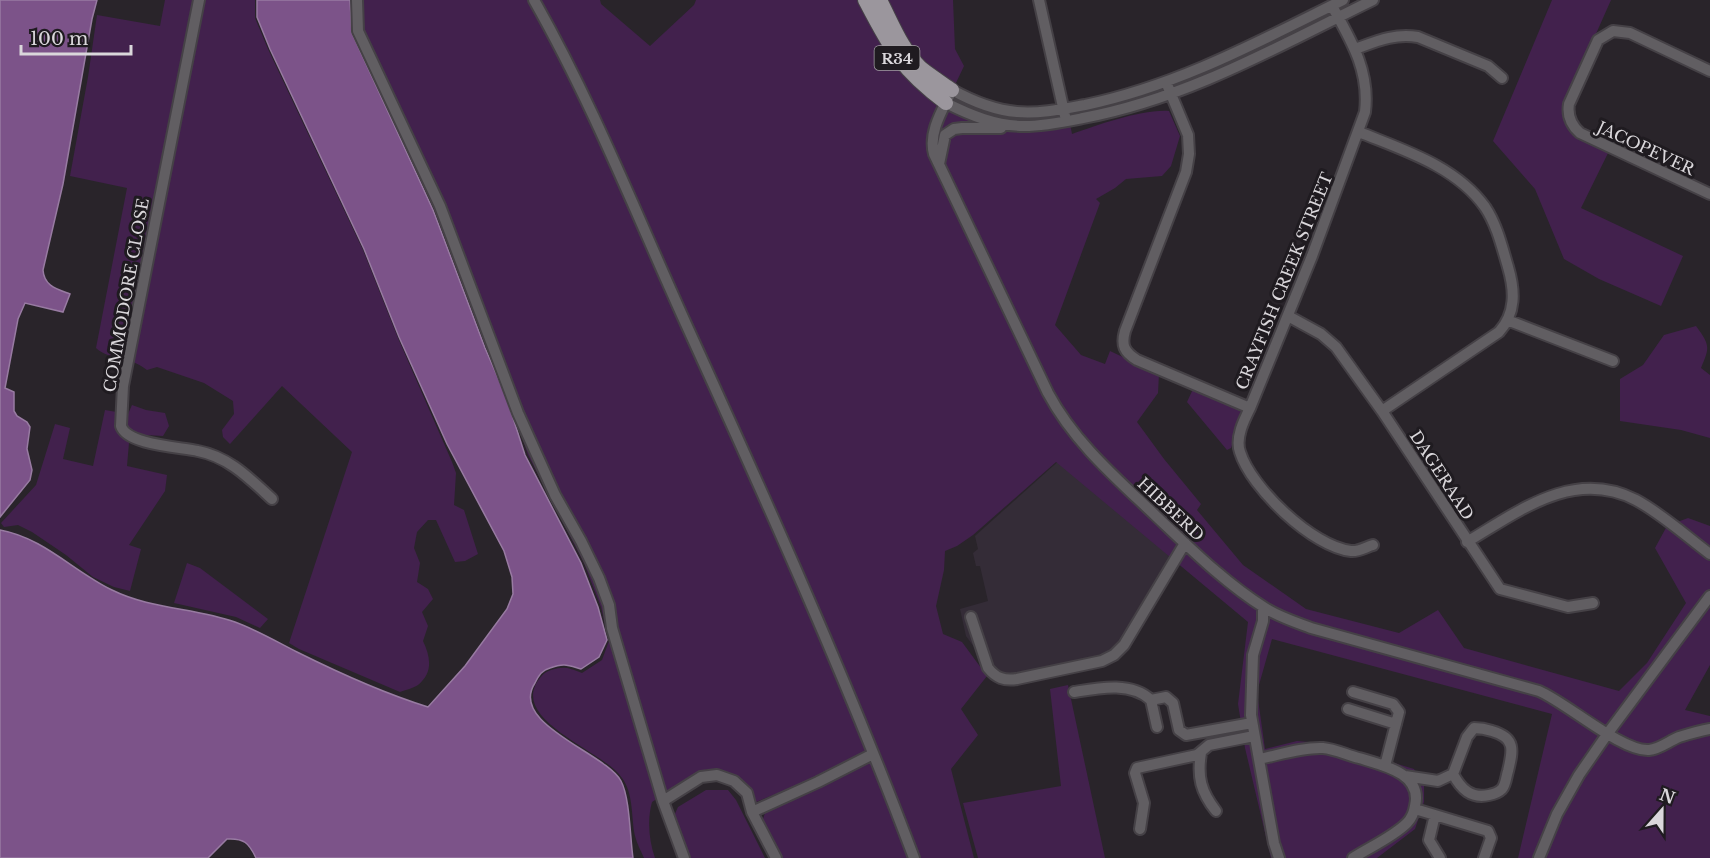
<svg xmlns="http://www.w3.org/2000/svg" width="1710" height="858" font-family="'Libre Baskerville',serif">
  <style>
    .built { fill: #342c37 }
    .green { fill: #42214d }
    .water { fill: #7c5389; stroke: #987ba2; stroke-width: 1.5 }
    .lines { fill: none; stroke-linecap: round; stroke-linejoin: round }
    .minor-casing { stroke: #454146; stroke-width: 14 }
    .major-casing { stroke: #454146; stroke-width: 16 }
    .minor { stroke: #615e62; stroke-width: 10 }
    .major { stroke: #9b969d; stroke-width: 14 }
    .labels { text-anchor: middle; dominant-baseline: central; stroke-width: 6; stroke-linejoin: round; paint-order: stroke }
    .shield { fill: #1f1b20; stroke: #a29fa3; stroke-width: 1.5 }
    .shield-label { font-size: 15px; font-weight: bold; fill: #dad7db }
    .street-label { font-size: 16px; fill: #dad7db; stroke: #1f1b20 }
  </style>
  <rect width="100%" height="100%" fill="#29242a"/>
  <path class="built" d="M1081 441 1185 543 1114 655 1010 680 985 662 966 636 960 609 988 601 980 566H976L973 553 978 549 975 536Z"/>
  <path class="green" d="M165 0H255V18L268 49 363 250 398 338 452 462 456 473 454 505 464 510 478 554 465 561 455 562 436 520H428L417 532 414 548 420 563 417 582 428 589 433 599 422 612 428 626 423 641C430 656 434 672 418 685 414 688 405 690 400 692L299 649 289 643 352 452 282 386 230 444 223 437 222 430 234 414 233 401 204 383 157 367 147 370C128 355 110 361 96 348L127 188 70 176 88 77 97 15 160 26Z
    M353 0H600L601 4 650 46 694 5 696 0H953L955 49 964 66 955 85C976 99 1007 110 1033 109 1044 108 1055 105 1066 103L1072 134C1098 125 1142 109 1169 111L1180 136 1171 166 1162 176 1126 179 1115 188 1096 199 1100 203 1055 325 1081 355 1105 364 1110 351 1159 374 1158 393 1137 422 1164 459 1201 504 1197 510 1243 565 1306 609 1399 633 1438 610 1464 648 1619 691 1647 663 1686 603 1655 548 1667 526 1688 518 1710 526V665L1685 710 1710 716V858H1518L1552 714 1272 639 1257 692 1265 749 1297 741 1332 744 1414 769 1424 786V802L1415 829 1377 858H1271L1245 748 1238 704 1248 622 1056 462 973 535 957 546 945 551 944 570 936 606 943 634 962 642 987 676 961 709 978 735 951 769 974 858H781L762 822 766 810 806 782 756 802C745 779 727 765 700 771L652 802C647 820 649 841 655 858H644C641 851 637 844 635 836 631 818 634 794 622 778 605 752 519 724 535 686 538 679 544 672 551 670 565 666 568 668 582 673L602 660 609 641 601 607 584 563 528 455 508 394 435 209 355 33Z
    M1552 0H1611L1563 108 1567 121 1609 151 1581 208 1683 256 1661 306 1599 279 1564 259 1535 189 1493 141Z
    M1696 326C1710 345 1710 347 1701 368L1710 375V438L1681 430 1620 421V379L1643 365 1664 335Z
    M1193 389 1244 410 1231 448 1227 450 1187 402Z
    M132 405 146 410 165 413 169 426 163 436 146 435 129 443 127 466 167 475 165 491 129 545 141 549 130 591 114 587 93 577 66 555 32 532 18 525 4 527 1 523 36 485 55 424 70 428 63 459 93 466 105 410 128 414Z
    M187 563 200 568 268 619 260 628 236 617 174 603Z
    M1068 685 1105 858H978L963 803 1061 786 1050 689Z
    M706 790H728L736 800 765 858H690L674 816 678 807Z"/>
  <path class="water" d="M0 0H97L92 19 63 184 43 270C44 286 57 289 70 294L63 312 25 303 18 319 5 388 14 392V411L17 416 27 422 30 427 27 449 32 470 30 480 0 517Z
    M257 0H350L352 33 433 210 485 348 506 396 525 455 581 563 598 607 607 640 599 657 581 669C567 665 564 663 550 668 542 670 539 675 535 683 508 724 606 753 621 781 630 798 630 838 633 858H256C249 843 244 838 227 839L208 858H0V530C44 538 73 571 112 590 150 609 195 608 235 622 257 630 277 642 297 652 339 673 383 693 428 707L465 666 507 609 513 594 512 577 504 551 447 444 399 337 364 249 270 49 257 17Z"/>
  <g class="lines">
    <g class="minor-casing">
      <path id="minor" d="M199 0 123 386 121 426C127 445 180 447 198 451 229 457 249 478 272 499
        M357 0 358 31 440 206 518 413 555 495 581 541 599 578 609 605 612 628 663 801 684 858
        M534 0C593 104 637 216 686 324 766 500 846 677 914 858
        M1039 0 1065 116
        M1343 0C1260 41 1177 86 1085 105 1063 109 1040 114 1017 112 993 110 972 101 952 90 943 109 928 132 934 154L1048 393C1074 442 1116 478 1156 516 1190 548 1225 583 1265 608 1279 617 1295 622 1311 628L1539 691C1567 703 1622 752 1649 750 1660 749 1669 741 1679 737 1689 734 1699 731 1710 729
        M1355 49C1377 41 1395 33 1418 37L1488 66 1502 78
        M1710 71 1630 33 1613 31 1598 40 1569 104C1567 116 1571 125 1580 133L1710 194
        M1166 82 1188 135 1189 154 1186 172 1125 331C1121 345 1124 352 1137 360L1250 408 1312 256 1365 112C1370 71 1351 40 1332 6
        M946 103C970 115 996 126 1024 126 1044 126 1063 122 1083 118 1186 99 1279 46 1373 0
        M1359 132C1403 150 1456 166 1485 207 1497 225 1502 247 1508 267 1515 291 1516 313 1499 332L1382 411
        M939 164 945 135 954 129 962 128H1001
        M1288 316 1321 334 1336 347 1382 411 1500 589 1568 607 1593 603
        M1507 320 1613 361
        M1250 408C1244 420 1235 438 1240 452 1251 488 1313 547 1351 551 1358 552 1366 547 1373 545
        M1467 542C1519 511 1574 468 1636 500 1662 514 1686 536 1710 554
        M1263 607V621L1253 655 1251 715 1274 843 1279 858
        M971 617 988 668C996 678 1004 681 1017 679L1102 661 1114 655 1124 645 1185 543
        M1074 692C1098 688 1131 681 1151 700L1166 697 1173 703 1179 730 1186 735 1252 723
        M1353 692 1393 704 1399 712 1385 766
        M1151 700 1157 727
        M1348 709 1396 724
        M1201 753C1197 777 1201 792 1216 811
        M1259 759C1279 755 1302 747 1323 748 1335 749 1347 755 1359 758 1382 765 1423 773 1415 806 1414 812 1412 818 1407 823 1393 837 1370 847 1353 858
        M1405 776 1438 781 1453 774 1467 737 1474 728C1480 728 1486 729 1492 731 1516 738 1513 750 1508 771 1506 777 1506 784 1502 789 1499 792 1494 794 1489 795 1471 799 1461 789 1453 774
        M663 801 701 777 717 775 734 781 747 793 752 812 776 858
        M1415 809 1488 831 1491 838 1484 858
        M752 812 818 782 873 754
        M1435 815 1429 840 1440 858
        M1140 829 1144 803 1135 773 1137 768 1197 755 1209 745 1254 736
        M1539 858 1557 814 1579 775 1608 733 1710 596"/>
    </g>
    <g class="major-casing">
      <path id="major" d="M865 0C890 48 901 70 946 103
        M880 0C892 23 902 50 921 68 931 76 942 83 952 90"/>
    </g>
    <use href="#minor" class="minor"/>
    <use href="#major" class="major"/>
  </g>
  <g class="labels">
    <rect class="shield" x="874.5" y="46" width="45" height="24" rx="4.5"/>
    <g class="shield-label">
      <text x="897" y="58">R34</text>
    </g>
    <g class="street-label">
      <text transform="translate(1646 148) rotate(25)">JACOPEVER</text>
      <text transform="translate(1284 281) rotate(-68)">CRAYFISH CREEK STREET</text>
      <text transform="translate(126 295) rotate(-80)">COMMODORE CLOSE</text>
      <text transform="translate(1442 475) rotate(57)">DAGERAAD</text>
      <text transform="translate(1171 509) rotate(43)">HIBBERD</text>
    </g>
  </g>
  <g transform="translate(1662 810) rotate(21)" stroke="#1f1b20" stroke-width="4.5" paint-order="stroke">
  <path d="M0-4.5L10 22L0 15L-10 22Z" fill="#dad7db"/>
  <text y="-9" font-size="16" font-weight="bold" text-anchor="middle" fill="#dad7db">N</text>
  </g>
  <path d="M21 45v9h110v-9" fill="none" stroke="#dad7db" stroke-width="3"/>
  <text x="30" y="45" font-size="18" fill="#dad7db" stroke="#1f1b20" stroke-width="4.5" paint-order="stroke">100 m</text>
</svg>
